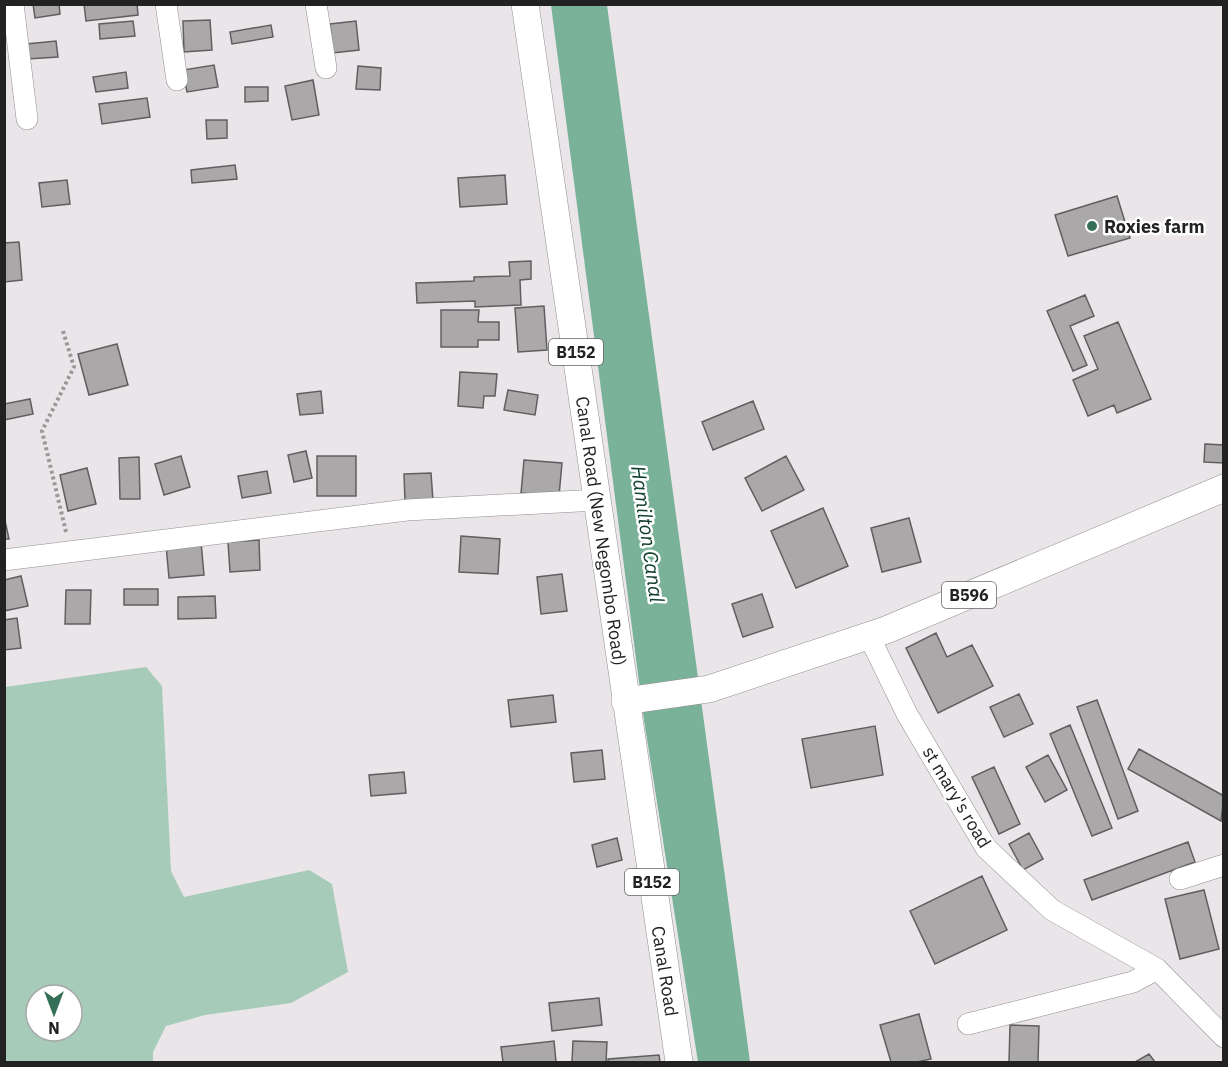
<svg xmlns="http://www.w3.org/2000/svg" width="1228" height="1067" font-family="'IBM Plex Sans',sans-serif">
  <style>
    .green { fill: #a7cbb9; fill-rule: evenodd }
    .water { fill: #79b298 }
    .building { fill: #aba8aa; stroke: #615e61; stroke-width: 1.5 }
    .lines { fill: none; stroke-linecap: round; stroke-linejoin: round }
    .minor-casing { stroke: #918e91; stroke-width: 22 }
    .major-casing { stroke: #918e91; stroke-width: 28 }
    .path { stroke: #9b989a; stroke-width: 4; stroke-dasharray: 3 3; stroke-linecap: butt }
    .minor { stroke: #fff; stroke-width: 21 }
    .major { stroke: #fff; stroke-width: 27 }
    .poi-dot { fill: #366f57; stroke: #fff; stroke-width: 2 }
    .labels { text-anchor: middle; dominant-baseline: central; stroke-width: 5; stroke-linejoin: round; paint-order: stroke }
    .shield { fill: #fff; stroke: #656465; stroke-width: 1.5 }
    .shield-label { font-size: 16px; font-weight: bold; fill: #232223 }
    .poi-label { font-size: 18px; font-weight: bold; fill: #232223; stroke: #fff; text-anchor: start }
    .street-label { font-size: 18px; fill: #232223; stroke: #fff }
    .water-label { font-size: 20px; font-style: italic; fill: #12412f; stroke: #fff }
  </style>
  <rect width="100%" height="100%" fill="#e9e5e8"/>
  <path class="green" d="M146 667 162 686 171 871 184 897 309 870 332 884 348 972 291 1003 205 1015 166 1026 153 1052V1062H5V687ZM36 995H72V1031H36Z"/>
  <path class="water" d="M551 5H607L750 1062H698L644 720Z"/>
  <path class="building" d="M33 4H59L60 14 35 18Z
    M84 4H137L138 15 86 21Z
    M210 20 212 50 184 52 183 21Z
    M133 21 135 36 100 39 99 24Z
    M356 21 359 50 333 53 330 24Z
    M271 25 273 37 232 44 230 32Z
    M56 41 58 57 27 59 26 44Z
    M214 65 218 87 187 92 183 70Z
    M358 66 381 68 380 90 356 89Z
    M126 72 128 88 96 92 93 77Z
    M313 80 319 115 292 120 285 86Z
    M245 87H268V101L245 102Z
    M147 98 150 117 102 124 99 104Z
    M206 120H227V138L207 139Z
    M235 165 237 179 192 183 191 170Z
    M505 175 507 204 460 207 458 178Z
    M67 180 70 204 42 207 39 183Z
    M1117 196 1130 238 1068 256 1055 215Z
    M19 242 22 280 4 282V243Z
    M531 261V279L520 280 521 305 475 307V301L417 303 416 283 474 281V277L510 276 509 262Z
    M1085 295 1094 316 1070 326 1087 365 1073 371 1047 311Z
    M544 306 547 350 518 352 515 308Z
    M441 310H479L478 322H499V340H478V347H441Z
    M1118 322 1151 399 1117 413 1114 405 1088 416 1073 380 1098 369 1084 336Z
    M117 344 128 385 89 395 78 354Z
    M460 372 497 374 495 396H484L483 408 458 406Z
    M508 390 538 395 535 415 504 410Z
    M321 391 323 413 300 415 297 394Z
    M30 399 33 414 4 420V404Z
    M753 401 764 429 713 450 702 422Z
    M1205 444 1224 445V463L1204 462Z
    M306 451 312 478 294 482 288 455Z
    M181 456 190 487 164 495 155 464Z
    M317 456H356V496H317Z
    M786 456 804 490 762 511 745 478Z
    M139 457 140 499H120L119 458Z
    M524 460 562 463 559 496 521 493Z
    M87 468 96 504 68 511 60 475Z
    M267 471 271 493 242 498 238 476Z
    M431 473 433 501 405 502 404 474Z
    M823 508 848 566 796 588 771 531Z
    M4 516 9 539H4Z
    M909 518 921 562 882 572 871 528Z
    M461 536 500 539 498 574 459 572Z
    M259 540 260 570 230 572 228 542Z
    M201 542 204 575 169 578 166 545Z
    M562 574 567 611 541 614 537 577Z
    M21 576 28 606 4 611V580Z
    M124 589H158V605H124Z
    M66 590H91L90 624H65Z
    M762 594 773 627 743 637 732 604Z
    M215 596 216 618 178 619V597Z
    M17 618 21 648 4 650V620Z
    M936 633 947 657 972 645 993 686 938 713 906 648Z
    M1019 694 1033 724 1004 737 990 707Z
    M553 695 556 722 511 727 508 700Z
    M1097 700 1138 811 1118 819 1077 707Z
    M1070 725 1112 828 1092 836 1050 734Z
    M875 726 883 775 811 788 802 739Z
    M1139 749 1224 796 1221 821 1128 769Z
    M602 750 605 779 574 782 571 753Z
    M1048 755 1067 790 1045 802 1026 767Z
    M994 767 1020 824 999 834 972 777Z
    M404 772 406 793 371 796 369 775Z
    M1029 833 1043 859 1023 870 1009 844Z
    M617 838 622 860 597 867 592 845Z
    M1188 842 1195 862 1092 900 1084 880Z
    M982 876 1007 930 935 964 910 911Z
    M1204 890 1219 949 1180 959 1165 899Z
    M599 998 602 1025 552 1031 549 1003Z
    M919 1014 931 1059 917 1062H891L880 1025Z
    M1010 1025 1039 1026 1038 1062H1009Z
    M554 1041 556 1062H503L501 1047Z
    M573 1041 607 1042 606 1062H572Z
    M1149 1054 1155 1062H1135Z
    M659 1055 660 1062H608V1059Z"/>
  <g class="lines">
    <g class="minor-casing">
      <path id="minor" d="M13 4 27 119
        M166 4 177 80
        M316 4 326 68
        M4 560 407 510 598 500
        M869 636 907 714 986 848 1052 910 1157 969 1224 1037
        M1180 879 1224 865
        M968 1024 1133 982 1157 969"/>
    </g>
    <g class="major-casing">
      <path id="major" d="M525 4 679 1062
        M625 701 709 689 886 630 1224 488"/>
    </g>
    <path class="path" d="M63 331 74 367 42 431 66 532"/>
    <use href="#minor" class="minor"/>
    <use href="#major" class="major"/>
  </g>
  <circle class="poi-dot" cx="1092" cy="226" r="6"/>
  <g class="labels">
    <g class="shield">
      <rect x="549" y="339" width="54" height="26" rx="4.5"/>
      <rect x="942" y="582" width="54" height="26" rx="4.5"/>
      <rect x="625" y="869" width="54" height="26" rx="4.5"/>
    </g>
    <g class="shield-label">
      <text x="576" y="352">B152</text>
      <text x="969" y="595">B596</text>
      <text x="652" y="882">B152</text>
    </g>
    <g class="poi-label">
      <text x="1104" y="226">Roxies farm</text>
    </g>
    <g class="street-label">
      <text transform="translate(601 531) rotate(82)">Canal Road (New Negombo Road)</text>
      <text transform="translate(957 797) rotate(59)">st mary's road</text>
      <text transform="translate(665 971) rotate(81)">Canal Road</text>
    </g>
    <g class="water-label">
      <text transform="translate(648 534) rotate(82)">Hamilton Canal</text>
    </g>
  </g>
  <rect width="1228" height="1067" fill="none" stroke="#232223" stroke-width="12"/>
  <g transform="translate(54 1013) rotate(180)"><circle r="28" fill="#ffffff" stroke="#a7a7a7" stroke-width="1.5"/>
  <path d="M0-4.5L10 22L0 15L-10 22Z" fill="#366f57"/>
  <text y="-9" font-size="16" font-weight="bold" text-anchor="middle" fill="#232223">N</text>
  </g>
</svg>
